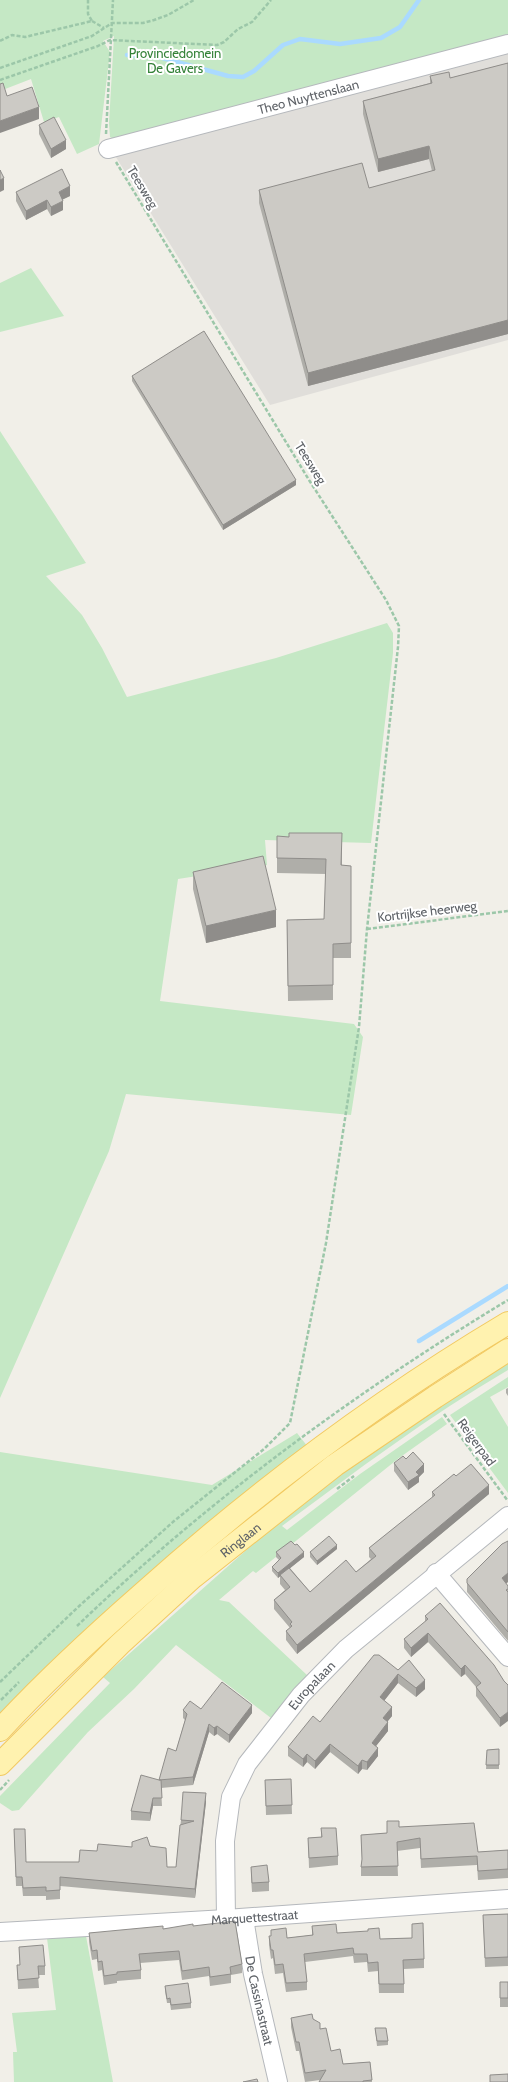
<svg xmlns="http://www.w3.org/2000/svg" width="508" height="2082" font-family="Cabin,sans-serif">
  <style>
    .industrial { fill: #e0deda }
    .green { fill: #c5e8c5 }
    .lines { fill: none; stroke-linecap: round; stroke-linejoin: round }
    .stream { stroke: #aadaff; stroke-width: 4.5 }
    .minor-casing { stroke: #b5b8bc; stroke-width: 20 }
    .primary-casing { stroke: #f2c960; stroke-width: 24 }
    .path { stroke: #9cc7a9; stroke-width: 2.5; stroke-dasharray: 4 2; stroke-linecap: butt }
    .minor { stroke: #fff; stroke-width: 18 }
    .primary { stroke: #fff2af; stroke-width: 22 }
    .wall { fill: #afaea9 }
    .shaded-wall { fill: #8f8d8a }
    .building { fill: #cccac5; stroke: #8f8d8a }
    .labels { text-anchor: middle; dominant-baseline: central; stroke-width: 4; stroke-linejoin: round; paint-order: stroke }
    .park-label { font-size: 13px; fill: #348238; stroke: #fff }
    .street-label { font-size: 13px; fill: #5f6368; stroke: #fff }
  </style>
  <rect width="100%" height="100%" fill="#f1efe8"/>
  <path class="industrial" d="M508 53V340L270 405 114 154Z"/>
  <path class="green" d="M0 0H508V35L114 139 110 137 109 123 114 36 103 41 110 52 99 144 77 154 59 117 44 122 31 79 0 91Z
    M31 268 64 316 0 332V283Z
    M0 431 86 563 46 576 82 615 102 648 127 697 276 658 387 623 393 633V653L371 843 265 840 267 865 178 879 160 1001 354 1024 363 1037 351 1115 126 1094 109 1151 0 1398Z
    M508 1363V1370C429 1416 356 1471 282 1526L287 1530 360 1474 442 1417 447 1424 399 1458 256 1573 253 1571 219 1600 229 1602 307 1675 271 1718 176 1645 134 1689 88 1732 19 1810 12 1811 0 1803V1796L110 1683 103 1677 278 1522 340 1474 472 1384Z
    M508 1377V1387L490 1397 508 1427V1493L450 1415Z
    M297 1433 308 1447 0 1719V1452L212 1485Z
    M86 1936 113 2082H14L13 2052H17L12 2013 56 2010 47 1938Z"/>
  <g class="lines">
    <path class="stream" d="M127 55 159 57 228 76 243 77 254 71 283 45 300 39 340 44 381 38 400 27 419 0
      M419 1341 508 1286"/>
    <g class="minor-casing">
      <g id="minor">
        <path id="s1" d="M108 149 508 44"/>
        <path d="M436 1573 508 1657"/>
        <path id="s2" d="M244 1918 253 1974 278 2082"/>
        <path id="s3" d="M226 1919 225 1841 231 1797 247 1764 301 1695 346 1649 508 1516"/>
        <path id="s4" d="M0 1932 226 1919 508 1899"/>
      </g>
    </g>
    <g class="primary-casing">
      <g id="primary">
        <path d="M0 1730C44 1682 93 1637 142 1594 256 1492 377 1401 508 1323"/>
        <path id="s5" d="M0 1764 120 1644 193 1577 335 1465 435 1397 508 1350"/>
      </g>
    </g>
    <path class="path" d="M92 21 104 28
      M0 41 12 35 25 37 92 21 88 14V0
      M0 68 92 36 112 23H143L154 20 168 15 194 0
      M0 80 98 46 110 40 217 45 224 42 238 29 252 22 271 0
      M106 134 113 0
      M367 929 508 911
      M444 1414 508 1501
      M337 1489 354 1476
      M77 1626C207 1501 354 1393 508 1300
      M0 1682 77 1608 174 1521 264 1449 290 1423 326 1243 359 1027 367 929 398 647 399 626 386 600 309 480 116 162
      M1 1700 19 1682
      M0 1790 9 1780"/>
    <use href="#minor" class="minor"/>
    <use href="#primary" class="primary"/>
  </g>
  <path class="wall" d="M508 63V334L308 386 259 203V190L369 188 432 171 429 159 378 172 363 114V101L430 83V76L450 78Z
    M39 125 66 149 51 158 39 134Z
    M16 192 70 196 62 200 63 210 51 216 47 209 26 220 16 201Z
    M132 376 296 485 223 530 132 381Z
    M342 848V865L351 866V958H333V1000L288 1001 287 920 324 919 326 874 277 873V858Z
    M193 872 276 927 206 943 193 889Z
    M508 1388V1396L506 1393V1389Z
    M406 1459 424 1472 419 1477V1482L408 1490 394 1471V1463Z
    M456 1476 489 1494 297 1654 286 1640V1631L290 1628 274 1609V1600L285 1590 280 1584V1576L278 1578 272 1571V1567L279 1560 276 1557V1552L304 1557 290 1568 310 1592 356 1572 371 1559 369 1557V1548L432 1498V1492Z
    M508 1541V1582L506 1583 508 1586V1641L467 1592V1579Z
    M337 1549 317 1565 310 1557V1552Z
    M425 1616 504 1681 500 1727 476 1696V1687L465 1674 461 1677 428 1642 411 1657 404 1648V1639L425 1622Z
    M398 1670 425 1689 416 1697 398 1683 384 1701 392 1716 387 1722 388 1731 376 1746 378 1756 367 1770 362 1769 358 1774 330 1752 315 1769 307 1762 303 1767 288 1756V1747L320 1722Z
    M201 1709 252 1713 229 1743 217 1734 214 1736 209 1732 193 1785 161 1788 162 1806H153L150 1821 131 1820V1811L159 1780 176 1751 185 1720 183 1718V1710Z
    M499 1749V1769H486L487 1750Z
    M291 1779 292 1814 266 1815 265 1780Z
    M206 1802 195 1898 60 1886V1899L46 1900V1896H23L22 1886H16L14 1829 26 1862H79L97 1851 132 1847 150 1846 167 1867H176L181 1820Z
    M387 1821 399 1827 478 1852 508 1850V1878L478 1880 477 1865 421 1868 420 1848 397 1851 398 1876H361V1867L362 1860 361 1835 387 1833Z
    M321 1828 338 1856V1865L309 1868 308 1838 321 1837Z
    M251 1867 269 1882V1891L252 1892 251 1876Z
    M508 1914V1966L485 1967 483 1915Z
    M412 1924 424 1959V1968L404 1969V1993H379L378 1971 368 1972 367 1962 354 1963 353 1956 305 1962 307 1982V1990L286 1992 283 1973 275 1974 273 1958 271 1959 269 1945V1936H271V1930L287 1938 312 1935V1926L337 1933 380 1939 412 1938Z
    M193 1926 242 1964V1973L231 1975V1983L210 1986 209 1976 182 1980 179 1960 140 1963 141 1970V1979L117 1981V1983L104 1985 102 1970 98 1971 97 1959 92 1960 89 1942V1933L163 1929Z
    M19 1947 45 1966V1975H38L39 1988 18 1989 17 1965H20Z
    M500 1982H508V2007H500Z
    M165 1986 191 2003V2008L171 2010 170 2003H167L165 1991Z
    M291 2018 313 2019 320 2029 331 2051 343 2064 370 2062 372 2082H319L320 2080 305 2082 299 2051H296L291 2027Z
    M375 2028 388 2041V2045L377 2046Z"/>
  <path class="shaded-wall" d="M39 107V119L0 133V121Z
    M66 140V149L51 158V149Z
    M429 146V159L378 172V159Z
    M4 178V190L0 192V180Z
    M70 186V196L59 201V192Z
    M47 200V209L26 220V211Z
    M63 201V210L51 216V207Z
    M508 320V334L308 386V373Z
    M296 480V485L223 530V525Z
    M276 910V927L206 943V926Z
    M424 1464V1472L419 1477V1482L408 1490V1482L416 1472Z
    M489 1485V1494L297 1654V1645Z
    M337 1545V1549L317 1565V1561Z
    M304 1552V1557L278 1578V1573Z
    M508 1573V1582L502 1587V1578Z
    M428 1633V1642L411 1657V1648Z
    M465 1665V1674L461 1677V1669Z
    M398 1674V1683L380 1706V1697Z
    M425 1680V1689L416 1697V1688Z
    M252 1705V1713L229 1743V1735Z
    M392 1707V1716L383 1727V1718Z
    M508 1712V1721L500 1727V1718Z
    M388 1722V1731L372 1751V1743Z
    M209 1724V1732L193 1785V1777Z
    M217 1726V1734L214 1736V1728Z
    M330 1744V1752L315 1769V1761Z
    M378 1748V1756L367 1770V1762Z
    M307 1754V1762L303 1767V1759Z
    M362 1760V1769L358 1774V1766Z
    M206 1793V1802L195 1898V1889Z
    M153 1798V1806L150 1821V1813Z"/>
  <path class="building" d="M508 63V320L308 373 259 190 362 163 369 188 435 170 429 146 378 159 363 101 432 83 430 76 449 72 450 78Z
    M3 83 7 96 32 87 39 107 0 121V84Z
    M54 117 66 140 51 149 39 125Z
    M62 169 70 186 59 192 63 201 51 207 47 200 26 211 16 192Z
    M0 170 4 178 0 180Z
    M204 331 296 480 223 525 132 376Z
    M289 833H342L341 865 351 866V943L333 944V985L288 986 287 920 324 919 326 859 277 858V836L289 837Z
    M263 856 276 910 206 926 193 872Z
    M413 1452 424 1464 416 1472 419 1475 408 1482 394 1463 403 1456 406 1459Z
    M471 1464 489 1485 297 1645 286 1631 292 1626 290 1624 292 1622 274 1600 290 1587 280 1575 289 1568 310 1592 346 1560 356 1572 376 1556 369 1548 435 1495 432 1492 454 1474 456 1476Z
    M329 1536 337 1545 317 1561 310 1552Z
    M291 1541 295 1545 297 1544 304 1552 278 1573 272 1567 281 1558 276 1552Z
    M508 1541V1573L502 1578 508 1586V1589L506 1590 508 1592V1632L467 1583V1579L502 1544Z
    M440 1603 494 1665 504 1681 508 1685V1712L500 1718 476 1687 481 1683 465 1665 461 1669 428 1633 411 1648 404 1639 428 1619 425 1616Z
    M374 1655H379L398 1670 409 1660 425 1680 416 1688 398 1674 380 1697 392 1707 383 1718 388 1722 372 1743 378 1748 367 1762 362 1760 358 1766 330 1744 315 1761 307 1754 303 1759 288 1747 313 1716 320 1722Z
    M222 1682 252 1705 229 1735 217 1726 214 1728 209 1724 193 1777 159 1780H161L162 1798H153L150 1813 131 1811 141 1775 159 1780 168 1748 176 1751 187 1714 183 1710 190 1701 201 1709Z
    M499 1749V1765H486L487 1750Z
    M291 1779 292 1805 266 1806 265 1780Z
    M183 1792 206 1793 195 1889 60 1877V1890L46 1891V1887L23 1888 22 1877H16L14 1829H25L26 1862H79L80 1850 97 1851 98 1844 132 1847V1842L147 1837 150 1846 166 1848 167 1867H176L180 1825 194 1821 181 1820Z
    M387 1821H399V1827L474 1823 478 1852 508 1850V1869L478 1871 477 1856 421 1859 420 1838 397 1842 398 1866 361 1867 362 1859 361 1835 387 1833Z
    M321 1828H336L338 1856 309 1858 308 1838 322 1837Z
    M267 1865 269 1882 252 1883 251 1867Z
    M508 1914V1957L485 1958 483 1915Z
    M235 1921 242 1964 230 1967 231 1974 210 1977 209 1967 182 1971 179 1951 139 1954 141 1970 117 1972V1974L104 1976 102 1961 98 1962 97 1950 92 1951 89 1933 163 1926V1929L193 1924V1926Z
    M423 1923 424 1959 403 1960 404 1984H379L378 1962 368 1963 367 1954H354L353 1948 304 1954 307 1982 286 1983 283 1964 275 1965 273 1950H271L269 1936H271V1930L286 1928 287 1938 313 1935 312 1926 336 1924 337 1933 368 1931V1929L379 1928 380 1939 412 1938V1924Z
    M43 1945 45 1966H38L39 1978 18 1980 17 1965H20L19 1947Z
    M500 1982H508V1998H500Z
    M188 1983 191 2003 171 2005 170 1998 167 1999 165 1986Z
    M312 2014 313 2019 320 2023V2029L326 2028 331 2051 340 2049 343 2064 370 2062 372 2080 363 2081V2082H319L326 2070 305 2073 299 2042H296L291 2018Z
    M375 2028H386L388 2041H377Z
    M508 2074V2082H490V2075Z
    M257 2079 258 2082H243Z"/>
  <g class="labels">
    <g class="park-label">
      <text x="175" y="53">Provinciedomein<tspan x="175" dy="15">De Gavers</tspan></text>
    </g>
    <g class="street-label">
      <text stroke="none"><textPath href="#s1" startOffset="207">Theo Nuyttenslaan</textPath></text>
      <text transform="translate(143 187) rotate(59)">Teesweg</text>
      <text transform="translate(311 463) rotate(58)">Teesweg</text>
      <text transform="translate(427 911) rotate(-7)">Kortrijkse heerweg</text>
      <text transform="translate(477 1442) rotate(54)">Reigerpad</text>
      <text stroke="none"><textPath href="#s5" startOffset="329">Ringlaan</textPath></text>
      <text stroke="none"><textPath href="#s3" startOffset="261">Europalaan</textPath></text>
      <text stroke="none"><textPath href="#s4" startOffset="255">Marquettestraat</textPath></text>
      <text stroke="none"><textPath href="#s2" startOffset="84">De Cassinastraat</textPath></text>
    </g>
  </g>
</svg>
